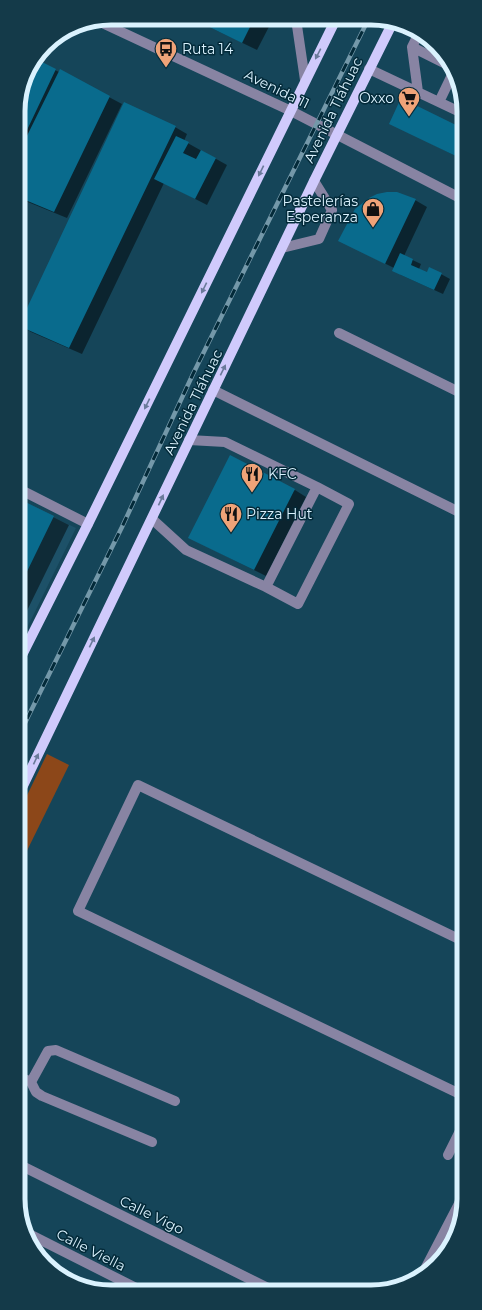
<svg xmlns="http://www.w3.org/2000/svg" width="482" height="1310" font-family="Montserrat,sans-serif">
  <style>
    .built { fill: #1d5168 }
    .green { fill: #8c4719 }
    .shadow { fill: #0007 }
    .building { fill: #096b8d }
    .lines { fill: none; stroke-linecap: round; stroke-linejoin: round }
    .minor { stroke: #8884a3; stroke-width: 10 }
    .major { stroke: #d0cafc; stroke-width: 10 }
    .rail-casing { stroke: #7498a9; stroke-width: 4.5 }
    .rail { stroke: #032a39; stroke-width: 3; stroke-dasharray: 9; stroke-linecap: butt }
    .oneway { fill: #6a7a9a }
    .labels { text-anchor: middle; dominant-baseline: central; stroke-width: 3; stroke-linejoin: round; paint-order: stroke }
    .poi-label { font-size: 14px; fill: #daf2fe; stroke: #032a39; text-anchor: start }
    .street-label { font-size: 14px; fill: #daf2fe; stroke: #032a39 }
    .rim { fill: none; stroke: #daf2fe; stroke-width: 5 }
  </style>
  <rect width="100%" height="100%" fill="#154559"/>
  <path class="built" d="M19 499 54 516 53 517 76 528 22 638 19 636Z"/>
  <path class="green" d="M47 754 69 765 19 867V812Z"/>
  <path class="shadow" d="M193 19H273L257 50Z
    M35 60 59 72 60 71 122 104 67 218 18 198V105L28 70Z
    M462 121V159L430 143 458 127Z
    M175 127 187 134 184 141 227 165 207 205 164 183 82 354 31 332 19 325Z
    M415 200 427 207 404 256 421 264 419 269 428 274 430 268 450 279 443 294 401 275 394 268 340 241Z
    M295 490 306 497 266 576 190 538Z
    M19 500 69 525 19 627Z"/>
  <path class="building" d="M193 19H254L242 43Z
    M36 59 56 69 18 149V105L28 70Z
    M60 69 110 96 54 212 18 197V154Z
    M401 98 458 126 462 117V159L389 124Z
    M124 102 176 126 69 348 19 326V325Z
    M176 136 189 142 183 153 196 159 201 150 216 158 195 199 154 179Z
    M387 192H397L416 199 385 264 338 241 355 209 369 198 377 194Z
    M400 253 413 259 411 265 427 272 429 267 442 273 434 290 392 271Z
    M230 455 295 489 254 570 188 538Z
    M19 499 54 516 19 588Z"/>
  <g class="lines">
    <path class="minor" d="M296 19 305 80
      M98 21 291 111 462 199
      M418 35 412 47 446 64
      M412 47 418 92
      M369 69 462 113
      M439 102 452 75
      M282 248 319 239 332 210 314 181
      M339 333 463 394
      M213 390 463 514
      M19 489 88 524
      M152 519 186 550 266 587 317 487 225 442 189 440
      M266 587 298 604 349 504 317 487
      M463 941 138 785 78 911 464 1096
      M20 1077 31 1082 36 1092 42 1096 152 1142
      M31 1082 48 1051 56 1050 175 1101
      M448 1155 464 1123
      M20 1165 272 1290
      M29 1234 140 1290
      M425 1269 464 1194"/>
    <path class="major" d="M19 661 88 524 336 19
      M19 794 314 181 393 22"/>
    <g class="rail-casing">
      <path id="rail" d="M19 735 122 527 193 374 368 20"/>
    </g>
    <use href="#rail" class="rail"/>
  </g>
  <defs><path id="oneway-solid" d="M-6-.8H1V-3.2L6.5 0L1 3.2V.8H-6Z"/></defs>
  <g class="oneway">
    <use href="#oneway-solid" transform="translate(318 54) rotate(117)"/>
    <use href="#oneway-solid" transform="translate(261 171) rotate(116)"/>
    <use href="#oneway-solid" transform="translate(204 288) rotate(116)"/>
    <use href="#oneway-solid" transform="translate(223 370) rotate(-64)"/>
    <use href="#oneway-solid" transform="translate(147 404) rotate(116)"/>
    <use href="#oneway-solid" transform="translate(161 500) rotate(-65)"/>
    <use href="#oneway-solid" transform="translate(92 642) rotate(-64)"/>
    <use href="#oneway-solid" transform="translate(36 759) rotate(-65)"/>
  </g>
  <defs>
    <g id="bus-pin" transform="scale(1.15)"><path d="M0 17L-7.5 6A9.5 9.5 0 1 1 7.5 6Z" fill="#efa378" stroke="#032a39"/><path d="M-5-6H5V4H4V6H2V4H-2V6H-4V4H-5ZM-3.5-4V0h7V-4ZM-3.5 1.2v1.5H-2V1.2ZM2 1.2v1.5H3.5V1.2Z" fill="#111"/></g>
    <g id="supermarket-pin" transform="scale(1.15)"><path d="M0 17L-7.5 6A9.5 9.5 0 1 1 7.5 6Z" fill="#efa378" stroke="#032a39"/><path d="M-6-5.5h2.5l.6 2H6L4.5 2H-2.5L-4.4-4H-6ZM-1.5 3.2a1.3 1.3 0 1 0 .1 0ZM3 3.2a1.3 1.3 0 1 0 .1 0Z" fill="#111"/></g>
    <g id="shop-pin" transform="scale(1.15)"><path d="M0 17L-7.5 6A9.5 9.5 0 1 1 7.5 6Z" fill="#efa378" stroke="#032a39"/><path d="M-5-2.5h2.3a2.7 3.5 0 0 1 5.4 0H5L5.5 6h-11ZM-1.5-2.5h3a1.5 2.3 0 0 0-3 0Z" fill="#111"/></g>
    <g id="restaurant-pin" transform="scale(1.15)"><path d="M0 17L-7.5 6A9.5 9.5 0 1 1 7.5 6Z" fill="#efa378" stroke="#032a39"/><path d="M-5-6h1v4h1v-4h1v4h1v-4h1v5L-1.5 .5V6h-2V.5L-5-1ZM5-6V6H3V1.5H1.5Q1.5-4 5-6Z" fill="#111"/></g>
  </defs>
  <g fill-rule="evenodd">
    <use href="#bus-pin" x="166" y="49"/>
    <use href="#supermarket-pin" x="409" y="98"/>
    <use href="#shop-pin" x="373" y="209"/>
    <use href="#restaurant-pin" x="252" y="474"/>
    <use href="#restaurant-pin" x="231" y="514"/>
  </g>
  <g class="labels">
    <g class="poi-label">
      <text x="182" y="49">Ruta 14</text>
      <text x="394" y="98" text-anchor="end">Oxxo</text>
      <text x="358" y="201" text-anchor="end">Pastelerías<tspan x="358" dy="16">Esperanza</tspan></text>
      <text x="268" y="474">KFC</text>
      <text x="246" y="514">Pizza Hut</text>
    </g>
    <g class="street-label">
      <text transform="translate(277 89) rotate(26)">Avenida 11</text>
      <text transform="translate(333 110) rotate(-64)">Avenida Tláhuac</text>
      <text transform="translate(193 402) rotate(-64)">Avenida Tláhuac</text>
      <text transform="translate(152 1215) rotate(26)">Calle Vigo</text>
      <text transform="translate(91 1250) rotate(27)">Calle Viella</text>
    </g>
  </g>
  <path d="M0 0H482V1310H0ZM111 25H371A86 86 0 0 1 457 111V1199A86 86 0 0 1 371 1285H111A86 86 0 0 1 25 1199V111A86 86 0 0 1 111 25Z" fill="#143a49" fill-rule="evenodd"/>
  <path class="rim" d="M111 25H371A86 86 0 0 1 457 111V1199A86 86 0 0 1 371 1285H111A86 86 0 0 1 25 1199V111A86 86 0 0 1 111 25Z"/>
</svg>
